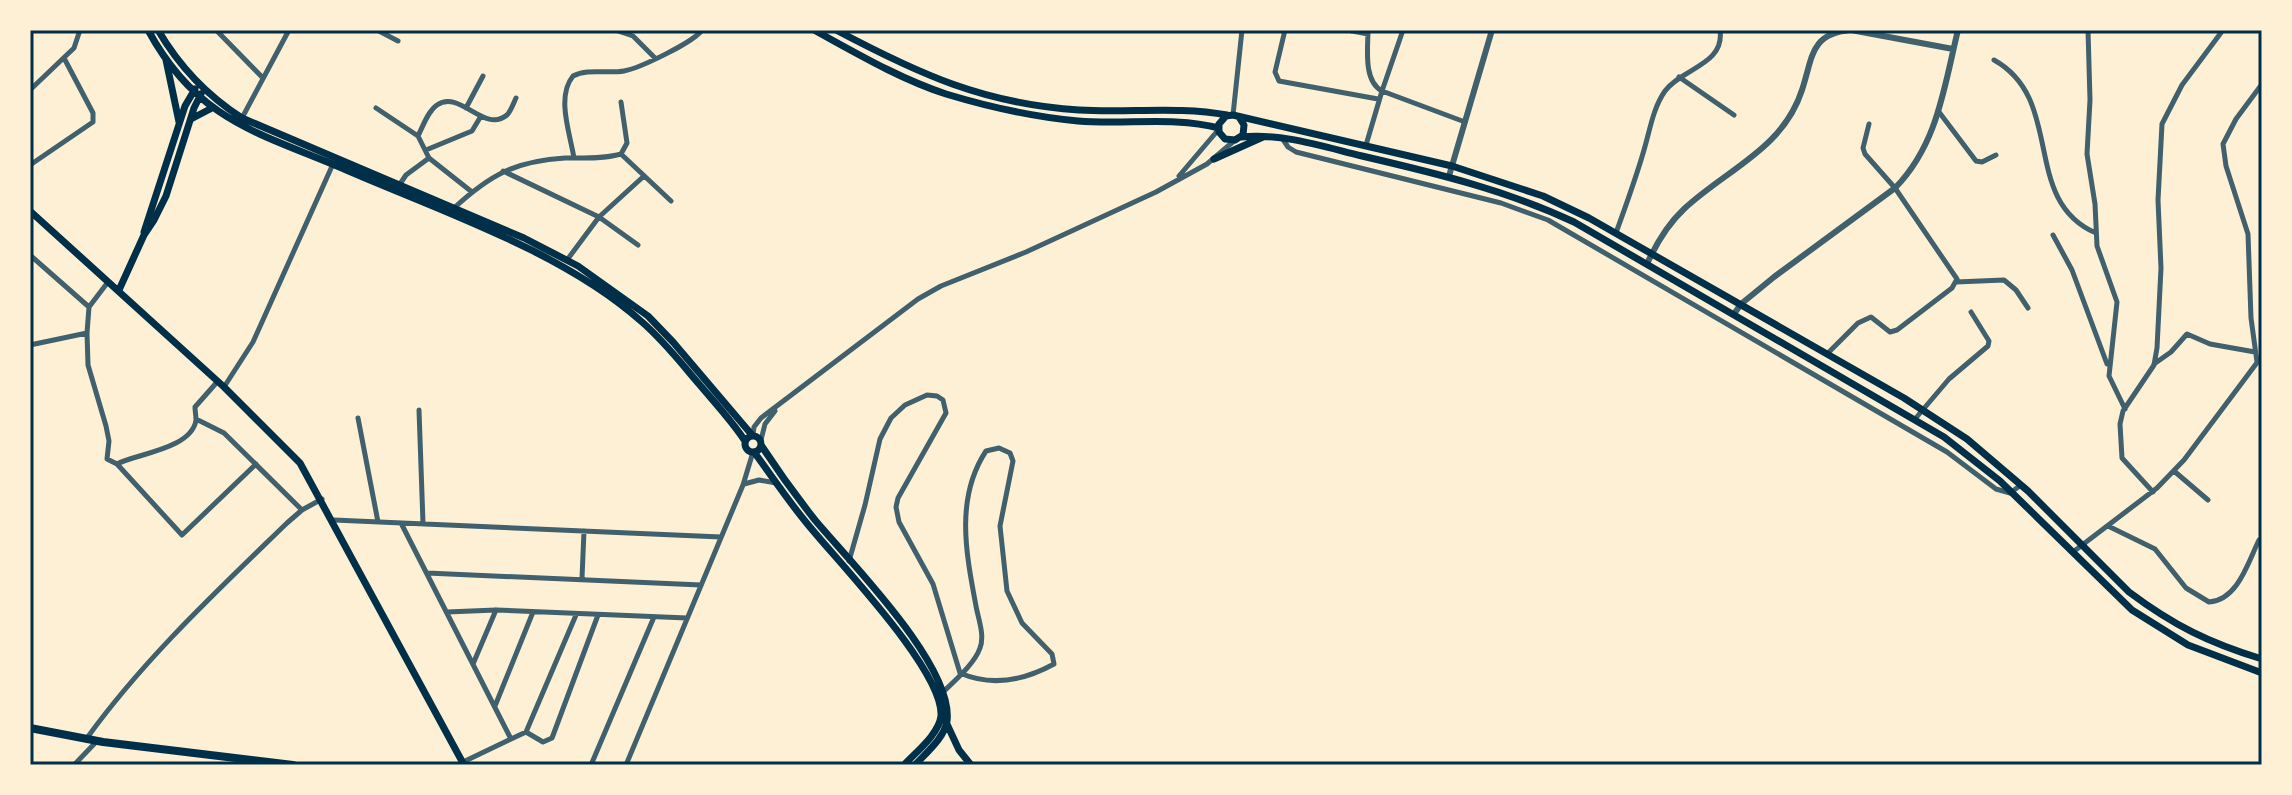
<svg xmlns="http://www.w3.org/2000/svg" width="2292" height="795" font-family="'Fira Sans',sans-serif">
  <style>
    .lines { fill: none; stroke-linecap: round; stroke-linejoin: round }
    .minor { stroke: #3f606c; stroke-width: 5 }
    .tertiary { stroke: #3f606c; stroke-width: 6 }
    .secondary { stroke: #003049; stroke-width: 7 }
    .primary { stroke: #003049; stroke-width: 8 }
    .neatline { fill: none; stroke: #003049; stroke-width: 3 }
  </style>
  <rect width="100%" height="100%" fill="#fdf0d5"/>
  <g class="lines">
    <path class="minor" d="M216 30 263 78
      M377 30 398 41
      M442 30H459
      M615 30 633 36 655 58
      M1285 30 1275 72 1279 81 1378 99
      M1347 30 1368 34
      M1403 30 1382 91 1465 122
      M2088 30 2090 100 2087 154 2095 204 2097 246 2117 302 2109 376 2125 409
      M1994 60C2066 100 2020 200 2096 233
      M1679 77 1734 115
      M30 90 74 48 80 30
      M376 108 418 136 429 158 472 192
      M466 108 483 76
      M1939 112 1976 161 1982 162 1996 155
      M1233 115 1242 30
      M242 118 289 30
      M418 136C423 126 428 111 437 105 460 89 484 134 507 115 511 111 514 102 516 98
      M1282 138 1288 147 1296 152 1501 203 1548 220 1947 452 1996 489 2010 493 2021 485
      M1366 145 1382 91C1363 81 1368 48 1368 30
      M426 150 472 131 481 116
      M621 154 671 201
      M574 158C570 133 556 97 573 76 588 68 607 74 624 71 640 68 694 42 702 30
      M30 165 93 122V113L64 58
      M503 171 599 217 638 245
      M1179 176 1219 129
      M400 184 406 175 429 158
      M454 208C490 175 515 161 565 158 583 158 603 159 621 154L627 143 621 102
      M1616 233C1626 205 1636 178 1644 150 1650 130 1653 108 1665 91 1682 68 1725 65 1720 30
      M2053 235 2072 270 2107 364
      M30 255 89 307
      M567 260 599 217 644 176
      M108 282 89 307 87 333 88 365 106 426 109 441 107 459 117 464 182 535 256 464
      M1956 282 2004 280 2016 290 2028 308
      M30 345 87 333
      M1827 354 1858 323 1871 317 1890 332 1897 330 1952 288 1957 279 1895 188 1865 154 1863 148 1869 124
      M2257 362 2251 318 2248 234 2226 166 2223 144 2236 119 2262 84
      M2154 364 2171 352 2187 334 2210 344 2255 352
      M224 387 253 342 333 164
      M419 410 423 523
      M358 418 378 522
      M196 419 224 433 302 510
      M1915 419 1949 379 1988 346 1989 341 1971 312
      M753 435 754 427 761 418 918 299 941 286 1026 252 1156 192 1207 164 1234 141
      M761 440 765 424 775 411
      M117 464C135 454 192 449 196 420 196 415 195 411 195 407L218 381
      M2174 471 2208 500
      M744 484 759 480 776 483
      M2153 492 2122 458 2120 424 2123 411 2154 365 2157 348 2161 268 2158 200 2162 124 2182 85 2223 30
      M334 520 721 537
      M401 523 511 739 463 762
      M2108 526 2155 549 2186 588 2209 602C2238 600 2248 562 2259 540L2262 541
      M2073 552 2157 488 2184 460 2262 356
      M849 561 865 505 880 439 891 418 905 405 927 395 937 396 943 400 946 413 898 498 896 507 899 522 933 584 960 673C992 687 1023 681 1054 664L1052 654 1022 623 1007 591 1000 526 1013 461 1010 453 999 448 986 451C955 498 966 553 976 606 978 618 985 635 980 648 974 665 953 682 941 694
      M427 573 701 585
      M582 578 584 531
      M447 612 496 610 687 618
      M473 664 496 610
      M495 706 533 612
      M526 732 576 615
      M87 738C144 659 217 591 287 523L302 510 322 499
      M511 739 526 732 543 742 552 738 598 615
      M74 765 97 741
      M591 765 654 617
      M626 765 743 485 753 452"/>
    <path class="tertiary" d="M1851 30 1953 49
      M1449 176 1492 30
      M1647 264C1656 244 1668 224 1684 209 1727 169 1783 149 1802 90 1813 57 1810 34 1850 30
      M1734 314 1741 304 1774 277 1895 188C1938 144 1944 87 1958 30"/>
    <path class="secondary" d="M148 30C199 124 262 133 351 172 446 213 565 253 642 322 663 340 681 363 699 384 715 403 732 421 745 441
      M158 30C179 66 206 95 242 118L524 238 578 266 648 316 673 342 752 435
      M814 30C856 53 900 79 946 94 989 107 1034 117 1078 121 1125 125 1173 116 1219 128
      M836 30C919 74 984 104 1079 110 1128 113 1179 106 1227 115
      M166 60 179 122
      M1239 117 1244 125 1243 135 1235 140 1225 139 1219 132V124L1226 116 1233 115 1452 166 1543 196 1589 218 1904 398 1967 439 2028 491 2129 592C2173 625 2209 643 2262 659
      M191 119 212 108
      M1241 137C1282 133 1321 146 1362 156 1435 173 1506 190 1574 222L1944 437 2000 481 2132 610 2188 645 2262 673
      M1214 159 1263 137
      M30 211 224 387 300 463 464 765
      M144 232 185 106 195 89
      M119 290 144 235 154 220 166 196 194 108 201 94
      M745 444a8 8 0 1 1 16 0a8 8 0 1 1-16 0Z
      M761 445C778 471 796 496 815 520 850 562 954 666 947 721 945 737 926 753 915 765
      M754 452C771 475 787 499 805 521 835 559 944 670 941 716 939 734 916 752 904 765
      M946 722 959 750 971 765"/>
    <path class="primary" d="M30 728 103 742 293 765"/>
  </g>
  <rect width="2292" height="795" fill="none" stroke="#fdf0d5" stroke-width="64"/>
  <rect x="32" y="32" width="2228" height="731" class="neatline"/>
</svg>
